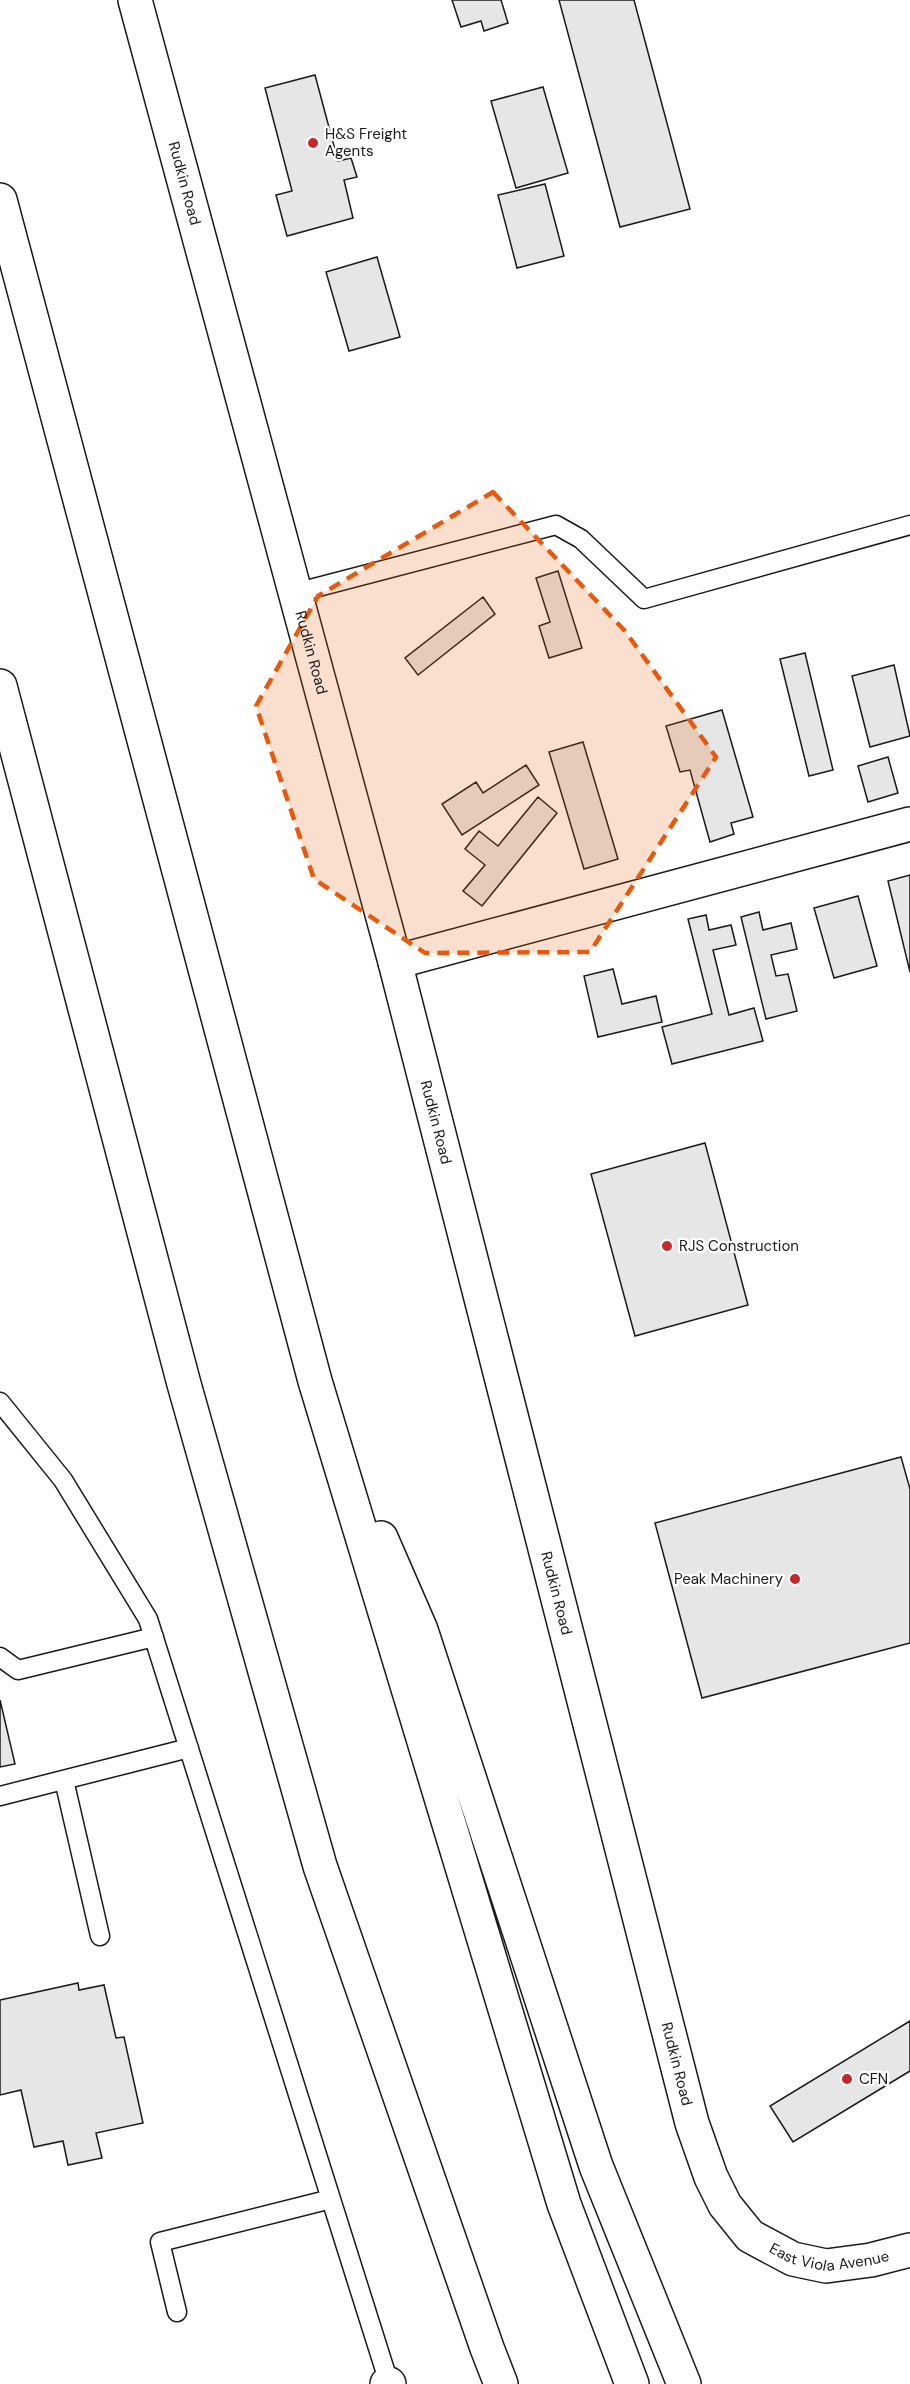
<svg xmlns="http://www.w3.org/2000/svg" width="910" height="2384" font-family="'DM Sans',sans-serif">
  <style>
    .building { fill: #e6e6e6; stroke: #1a1a1a; stroke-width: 1.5 }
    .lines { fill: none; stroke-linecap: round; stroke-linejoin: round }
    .lane-casing { stroke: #1a1a1a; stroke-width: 21 }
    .street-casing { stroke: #1a1a1a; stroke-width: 36 }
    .secondary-casing { stroke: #1a1a1a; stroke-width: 36 }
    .highway-casing { stroke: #1a1a1a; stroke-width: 36 }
    .lane { stroke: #fff; stroke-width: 18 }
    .street { stroke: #fff; stroke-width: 33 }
    .secondary { stroke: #fff; stroke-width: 33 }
    .highway { stroke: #fff; stroke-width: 33 }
    .marked { fill: #e8590c; fill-opacity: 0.2; stroke: #e8590c; stroke-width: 4.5; stroke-dasharray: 12 8; stroke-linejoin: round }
    .poi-dot { fill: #c62828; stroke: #fff; stroke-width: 2 }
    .labels { text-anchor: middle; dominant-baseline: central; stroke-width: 4.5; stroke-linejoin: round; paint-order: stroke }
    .poi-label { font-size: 15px; fill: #1a1a1a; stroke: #fff; text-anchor: start }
    .street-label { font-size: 15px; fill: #1a1a1a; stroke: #fff }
  </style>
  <rect width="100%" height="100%" fill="#fff"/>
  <path class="building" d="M452 0H501L508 23 484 31 481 21 461 27Z
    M559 0H634L690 209 620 227Z
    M315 75 338 161 351 158 357 177 344 180 353 218 287 236 276 195 292 191 265 88Z
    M543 87 568 173 516 188 491 101Z
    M545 184 564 256 517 268 498 195Z
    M377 257 400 337 349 351 326 272Z
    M558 571 582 648 549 658 539 626 550 622 536 578Z
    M483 597 495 614 418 675 405 658Z
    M805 653 833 770 809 776 780 659Z
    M894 665 910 736 870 747 852 676Z
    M722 710 753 817 731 823 734 834 710 842 690 770 680 772 666 726Z
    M583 742 618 859 584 869 549 752Z
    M888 757 898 793 868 802 858 766Z
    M526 765 539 785 462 835 442 804 476 782 483 793Z
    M538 797 557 813 482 906 463 891 485 865 465 849 479 831 498 846Z
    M910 875V972L888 881Z
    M858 896 877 966 834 978 814 908Z
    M759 912 763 930 791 923 797 949 771 955 776 976 788 974 797 1011 766 1019 741 917Z
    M706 915 709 930 731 925 736 945 713 950 729 1015 754 1008 763 1041 672 1064 662 1027 712 1014 688 919Z
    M613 969 622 1004 656 996 662 1022 598 1037 584 976Z
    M705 1143 748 1305 635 1336 591 1174Z
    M901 1457 910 1489V1643L702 1698 655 1523Z
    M0 1700 15 1764 0 1767Z
    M78 1983 79 1990 104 1985 116 2038 124 2037 143 2123 96 2133 102 2158 68 2165 63 2141 34 2147 21 2090 0 2095V2000Z
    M910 2021V2071L793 2142 770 2106Z"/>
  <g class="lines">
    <g class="lane-casing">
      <path id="lane" d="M295 593 556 525 581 539 644 599 910 525
        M0 1402 63 1480 148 1619 389 2383
        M0 1657 18 1670 154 1637
        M64 1780 100 1936
        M0 1796 189 1748
        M177 2312 160 2242 331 2199"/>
    </g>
    <g class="street-casing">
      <path id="street" d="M395 962 910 824
        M387 2384H389"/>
    </g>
    <g class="secondary-casing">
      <g id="secondary">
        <path id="s1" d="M135 0 395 962 692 2123 711 2177 725 2205 750 2236 793 2259 826 2266 871 2260 910 2250"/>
      </g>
    </g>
    <g class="highway-casing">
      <path id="highway" d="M0 200 315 1381 564 2204 632 2384
        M0 686 184 1384 320 1866 487 2348 501 2384
        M381 1538 421 1630 596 2166 684 2384"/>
    </g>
    <use href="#lane" class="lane"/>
    <use href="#street" class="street"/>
    <use href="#secondary" class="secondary"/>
    <use href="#highway" class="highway"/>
  </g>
  <path class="marked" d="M493 492 625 631 716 757 590 952 425 953 314 879 256 706 318 596Z"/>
  <g class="poi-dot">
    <circle cx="313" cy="143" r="6"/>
    <circle cx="667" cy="1246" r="6"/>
    <circle cx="795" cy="1579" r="6"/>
    <circle cx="847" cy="2079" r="6"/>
  </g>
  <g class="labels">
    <g class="poi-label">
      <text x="325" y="134">H&amp;S Freight<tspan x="325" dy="17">Agents</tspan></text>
      <text x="679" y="1246">RJS Construction</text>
      <text x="783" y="1579" text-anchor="end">Peak Machinery</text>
      <text x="859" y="2079">CFN</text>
    </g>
    <g class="street-label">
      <text stroke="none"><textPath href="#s1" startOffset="190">Rudkin Road</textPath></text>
      <text stroke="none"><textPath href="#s1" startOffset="676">Rudkin Road</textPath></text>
      <text stroke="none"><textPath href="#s1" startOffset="1162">Rudkin Road</textPath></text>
      <text stroke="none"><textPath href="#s1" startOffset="1648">Rudkin Road</textPath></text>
      <text stroke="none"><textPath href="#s1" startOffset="2134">Rudkin Road</textPath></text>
      <text stroke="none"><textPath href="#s1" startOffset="2408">East Viola Avenue</textPath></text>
    </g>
  </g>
</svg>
